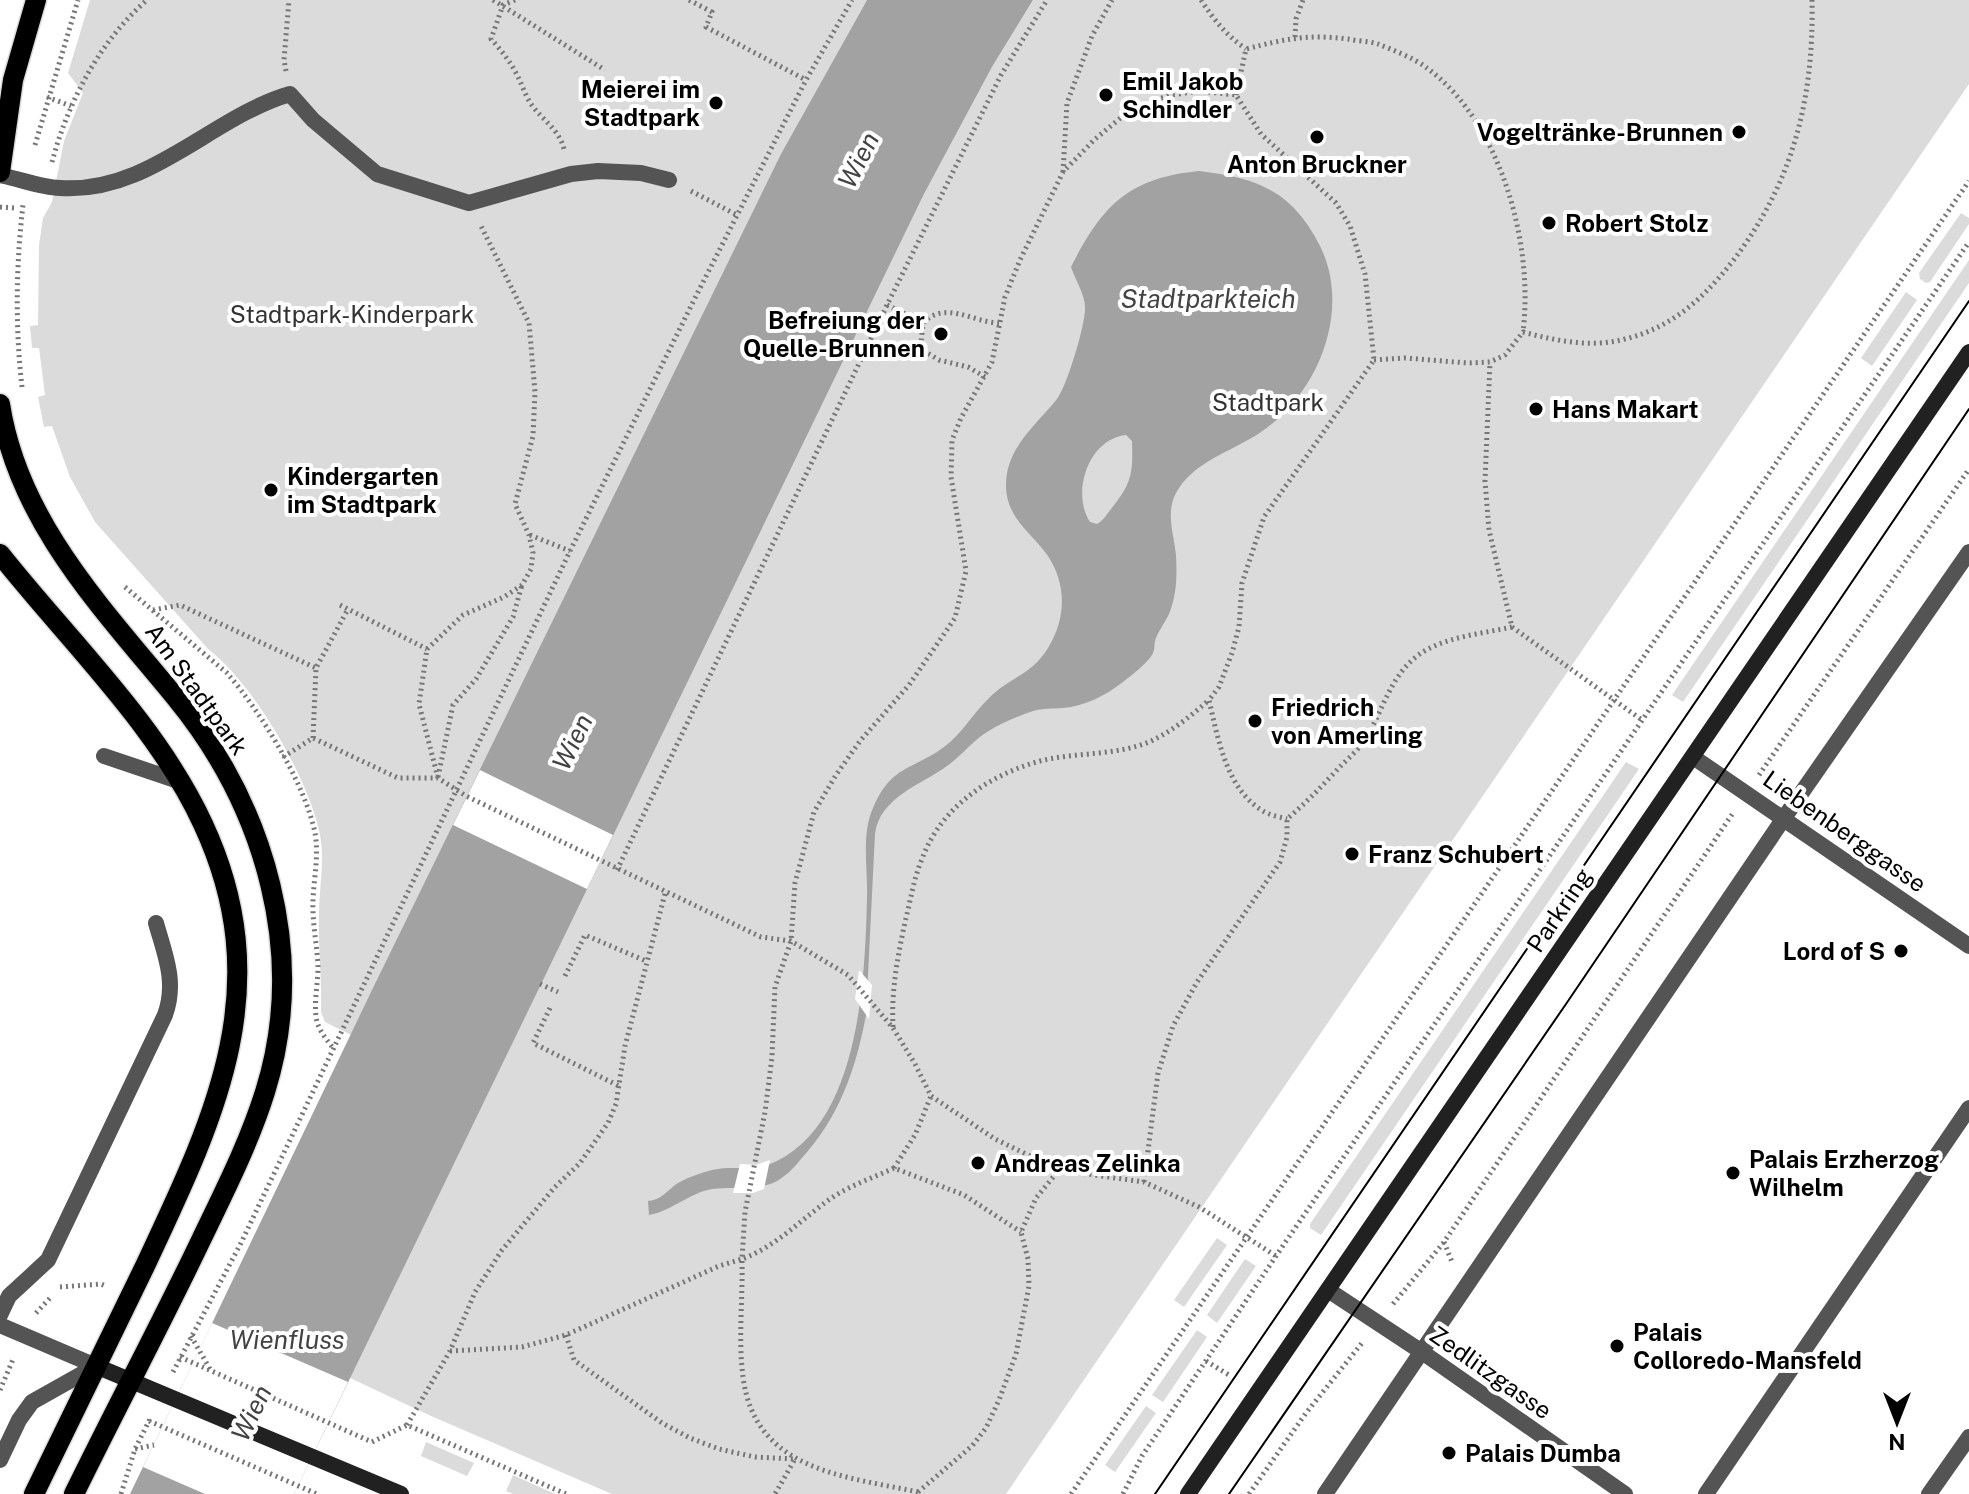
<svg xmlns="http://www.w3.org/2000/svg" width="1969" height="1494" font-family="'Public Sans',sans-serif">
  <style>
    .green { fill: #dbdbdb }
    .water { fill: #a2a2a2; fill-rule: evenodd }
    .pier { fill: #fff }
    .lines { fill: none; stroke-linecap: round; stroke-linejoin: round }
    .primary-casing { stroke: #dbdbdb; stroke-width: 23 }
    .path { stroke: #767676; stroke-width: 5; stroke-dasharray: 2 4; stroke-linecap: butt }
    .lane { stroke: #545454; stroke-width: 16 }
    .street { stroke: #545454; stroke-width: 16 }
    .secondary { stroke: #212121; stroke-width: 16 }
    .primary { stroke: #000; stroke-width: 20 }
    .tram { stroke: #000; stroke-width: 2 }
    .poi-dot { fill: #000; stroke: #fff; stroke-width: 3 }
    .labels { text-anchor: middle; dominant-baseline: central; stroke-width: 8; stroke-linejoin: round; paint-order: stroke }
    .poi-label { font-size: 24px; font-weight: bold; fill: #000; stroke: #fff; text-anchor: start }
    .park-label { font-size: 24px; fill: #323232; stroke: #fff }
    .street-label { font-size: 24px; fill: #000; stroke: #fff }
    .water-label { font-size: 26px; font-style: italic; fill: #434343; stroke: #fff }
  </style>
  <rect width="100%" height="100%" fill="#fff"/>
  <path class="green" d="M90 0H867L781 155 351 1035 325 1022 321 1012C322 979 318 947 319 914 319 888 325 861 320 835 309 779 254 684 208 649L95 522 70 477 52 426 44 427 38 397 45 395 39 348H32L30 326 38 325 39 245 43 218 52 202 64 141 83 93 68 73Z
    M1033 0H1969V84L1006 1494H612L431 1416 350 1378 924 194 992 67Z
    M1961 213 1969 218V224L1930 282 1926 283 1920 279 1919 273Z
    M1969 260V283L1683 702 1672 695Z
    M1906 292 1917 300 1872 366 1861 358Z
    M1626 762 1639 769 1321 1235 1310 1228V1224Z
    M1217 1238 1227 1245 1184 1307 1174 1300Z
    M1245 1259 1256 1266 1217 1323 1207 1315Z
    M1197 1330 1207 1337 1163 1402 1152 1395Z
    M1146 1406 1156 1413 1115 1472 1105 1465Z
    M426 1442 474 1463 467 1476 421 1456Z
    M513 1475 555 1494H513L506 1491Z"/>
  <path class="water" d="M867 0H1033L992 67 924 194 294 1494H130L372 990 781 154Z
    M1199 171C1258 178 1292 191 1320 246 1352 310 1318 394 1261 432 1232 452 1192 461 1175 495 1166 514 1174 535 1176 555 1177 575 1177 594 1169 614 1165 623 1158 631 1155 641 1154 645 1155 649 1153 653 1149 662 1132 675 1123 682 1105 696 1085 706 1063 708 1053 709 1043 708 1033 711 1013 718 991 727 974 742 965 750 957 759 947 766 921 785 880 797 875 834L866 1015C856 1069 839 1118 801 1159 793 1169 784 1178 773 1183 752 1191 733 1186 712 1189 689 1193 672 1211 649 1215L648 1201C662 1200 667 1190 678 1183 689 1177 700 1173 712 1170 736 1165 753 1173 777 1161 860 1120 865 978 867 898 868 870 861 834 873 808 891 765 913 770 944 747 962 734 973 713 989 698 1009 677 1031 676 1048 648 1066 619 1067 585 1048 556 1031 532 1006 518 1006 485 1006 448 1036 425 1057 399 1067 386 1086 323 1085 307 1085 295 1075 279 1071 267 1102 206 1128 178 1199 171ZM1126 435 1132 441C1133 474 1132 483 1111 509 1106 515 1104 520 1097 524L1090 522C1071 493 1088 439 1126 435Z"/>
  <path class="pier" d="M480 770 613 835 587 889 453 825Z
    M859 970 872 985 869 1019 855 999Z
    M770 1160 764 1189 753 1193H733L740 1164 756 1165Z
    M212 1323 348 1382 294 1494H205L143 1467Z"/>
  <g class="lines">
    <g class="primary-casing">
      <path id="primary" d="M0 172 13 80 36 0
        M0 404C18 522 104 610 176 698 266 808 308 955 265 1092 249 1143 225 1190 202 1238 161 1324 116 1408 74 1494
        M0 554C68 640 157 724 203 824 279 987 215 1117 145 1266 108 1342 71 1418 34 1494"/>
    </g>
    <path class="path" d="M493 0 605 70
      M515 0 503 5 491 39C501 50 510 61 517 75 522 84 525 95 531 104 542 120 559 129 564 149
      M689 0 712 12 706 27 806 80
      M1201 0C1214 20 1226 35 1246 49
      M1295 37 1296 19 1303 0
      M286 71 284 60 289 0
      M1236 95 1246 49C1285 39 1307 34 1348 39 1357 41 1369 41 1378 44 1393 50 1414 58 1427 68 1501 122 1534 245 1523 332
      M47 97 71 106
      M35 145 78 0
      M52 162C68 102 99 42 147 0
      M1063 172 1067 103 1092 36 1112 0
      M691 191 737 215
      M0 207 15 208
      M887 305 923 323
      M1374 360 1405 358 1468 363 1490 362 1505 355 1523 332C1557 341 1591 348 1625 339 1671 328 1703 299 1732 262 1793 183 1814 99 1812 0
      M985 377 968 367 939 360 924 351 921 343 923 323C945 300 972 322 999 323
      M22 387C15 326 16 266 23 205
      M530 535 570 551
      M125 587 227 673C260 711 305 783 315 833 319 855 314 877 313 900 312 922 317 944 318 967 318 984 313 1005 317 1022 320 1032 327 1040 333 1048
      M340 605 427 649
      M153 610 180 605 316 668
      M1512 627 1642 720
      M313 738 316 668 348 609
      M283 757 313 738 398 778H438L466 796 761 937 791 941 848 975 893 1028 915 1064 931 1096 995 1139 1059 1170
      M1759 775 1969 469
      M438 777 453 705 476 679 513 617 522 585
      M438 778 419 704 427 649 463 615 504 597 522 585 531 569 533 553 529 535 515 504 533 436 535 392 529 323 481 226
      M617 870 887 305 1001 75 1047 0
      M565 976 585 935 646 961
      M540 984 558 992
      M550 1008 533 1043 619 1086
      M893 1027C891 990 898 954 906 918 911 898 914 878 922 859 941 807 989 775 1040 761 1075 752 1115 756 1149 742 1171 732 1191 716 1209 700 1218 738 1226 789 1263 811 1269 815 1279 817 1287 819
      M894 1168 915 1135 931 1096
      M1144 1182 1158 1073 1173 1026 1197 982 1280 862 1287 837V819C1305 804 1320 788 1336 771 1344 762 1354 754 1362 744 1385 711 1389 670 1428 649 1453 636 1485 633 1512 627L1489 530 1485 481 1490 362
      M1444 1242 1452 1262
      M60 1287 101 1284 106 1286
      M1393 1304 1444 1242 1733 813
      M36 1313 51 1297
      M566 1335 574 1360 662 1423 690 1438 719 1449 755 1457 795 1459 775 1494
      M191 1336 211 1371
      M450 1351 522 1347 566 1335 719 1266 742 1259 745 1212 765 1112 772 1057 775 987 791 941 795 883 814 812 836 775 860 741 909 685 955 618 966 571 951 477 952 440 961 418 992 362 1005 297 1020 260 1063 172 1094 140 1124 115 1148 102 1172 95 1199 91 1236 95 1261 134 1336 203 1350 226 1365 274 1374 360 1264 517 1242 583 1239 627 1232 653 1219 687 1209 700
      M180 1357 372 1442 407 1425 566 1494
      M1206 1361 1229 1375
      M173 1372 241 1243 570 551 697 294 806 80 852 0
      M0 1390 14 1357
      M149 1421 317 1494
      M407 1425 450 1351 475 1292 502 1250 554 1188 580 1163 608 1123 616 1104 625 1046 666 890
      M135 1449 154 1445
      M918 1492C844 1476 755 1471 743 1377 738 1339 743 1298 742 1259 778 1246 804 1216 836 1195 854 1184 875 1177 894 1168L964 1195 1021 1232
      M918 1492 972 1446 986 1428 999 1400 1016 1354 1029 1286 1028 1259 1021 1232 1036 1198 1059 1170 1144 1182 1199 1207 1276 1256
      M121 1494 135 1449 151 1417
      M1071 1494 1969 181
      M1123 1494 1142 1456 1276 1256 1969 242
      M1249 1494 1306 1413 1362 1343"/>
    <path class="lane" d="M0 175C20 179 40 187 60 188 149 194 211 117 290 94L313 120 377 174 469 203 571 174 598 171 641 173 669 180
      M104 756 181 782
      M0 1315 9 1296 48 1260 165 1015C177 982 165 955 156 923"/>
    <path class="street" d="M1693 757 1969 946
      M1328 1290 1422 1352 1625 1494
      M0 1325 96 1366
      M0 1460 19 1420 32 1402 96 1366
      M1325 1494 1784 818 1969 552
      M1706 1494 1969 1108
      M1929 1494 1969 1437"/>
    <path class="secondary" d="M96 1366 401 1494
      M1188 1494 1969 352"/>
    <use href="#primary" class="primary"/>
    <path class="tram" d="M1155 1494 1969 301
      M1229 1494 1566 1004 1969 409"/>
  </g>
  <g class="poi-dot">
    <circle cx="1106" cy="95" r="8"/>
    <circle cx="716" cy="103" r="8"/>
    <circle cx="1739" cy="132" r="8"/>
    <circle cx="1317" cy="137" r="8"/>
    <circle cx="1549" cy="223" r="8"/>
    <circle cx="941" cy="334" r="8"/>
    <circle cx="1536" cy="409" r="8"/>
    <circle cx="271" cy="490" r="8"/>
    <circle cx="1255" cy="721" r="8"/>
    <circle cx="1352" cy="854" r="8"/>
    <circle cx="1901" cy="951" r="8"/>
    <circle cx="978" cy="1163" r="8"/>
    <circle cx="1733" cy="1173" r="8"/>
    <circle cx="1617" cy="1346" r="8"/>
    <circle cx="1449" cy="1453" r="8"/>
  </g>
  <g class="labels">
    <g class="poi-label">
      <text x="1122" y="81">Emil Jakob<tspan x="1122" dy="28">Schindler</tspan></text>
      <text x="700" y="89" text-anchor="end">Meierei im<tspan x="700" dy="28">Stadtpark</tspan></text>
      <text x="1723" y="132" text-anchor="end">Vogeltränke-Brunnen</text>
      <text x="1317" y="164" text-anchor="middle">Anton Bruckner</text>
      <text x="1565" y="223">Robert Stolz</text>
      <text x="925" y="320" text-anchor="end">Befreiung der<tspan x="925" dy="28">Quelle-Brunnen</tspan></text>
      <text x="1552" y="409">Hans Makart</text>
      <text x="287" y="476">Kindergarten<tspan x="287" dy="28">im Stadtpark</tspan></text>
      <text x="1271" y="707">Friedrich<tspan x="1271" dy="28">von Amerling</tspan></text>
      <text x="1368" y="854">Franz Schubert</text>
      <text x="1885" y="951" text-anchor="end">Lord of S</text>
      <text x="1749" y="1159">Palais Erzherzog<tspan x="1749" dy="28">Wilhelm</tspan></text>
      <text x="994" y="1163">Andreas Zelinka</text>
      <text x="1633" y="1332">Palais<tspan x="1633" dy="28">Colloredo-Mansfeld</tspan></text>
      <text x="1465" y="1453">Palais Dumba</text>
    </g>
    <g class="park-label">
      <text x="352" y="314">Stadtpark-Kinderpark</text>
      <text x="1268" y="402">Stadtpark</text>
    </g>
    <g class="street-label">
      <text transform="translate(197 689) rotate(54)">Am Stadtpark</text>
      <text transform="translate(1845 831) rotate(35)">Liebenberggasse</text>
      <text transform="translate(1559 910) rotate(-56)">Parkring</text>
      <text transform="translate(1491 1372) rotate(35)">Zedlitzgasse</text>
    </g>
    <g class="water-label">
      <text transform="translate(858 160) rotate(-63)">Wien</text>
      <text x="1208" y="298">Stadtparkteich</text>
      <text transform="translate(572 742) rotate(-64)">Wien</text>
      <text x="287" y="1339">Wienfluss</text>
      <text transform="translate(251 1413) rotate(-64)">Wien</text>
    </g>
  </g>
  <g transform="translate(1897 1422) rotate(180)" stroke="#ffffff" stroke-width="6" paint-order="stroke">
  <path d="M0-6L14 30L0 20L-14 30Z" fill="#000000"/>
  <text y="-12" font-size="22" font-weight="bold" text-anchor="middle" fill="#000000">N</text>
  </g>
</svg>
